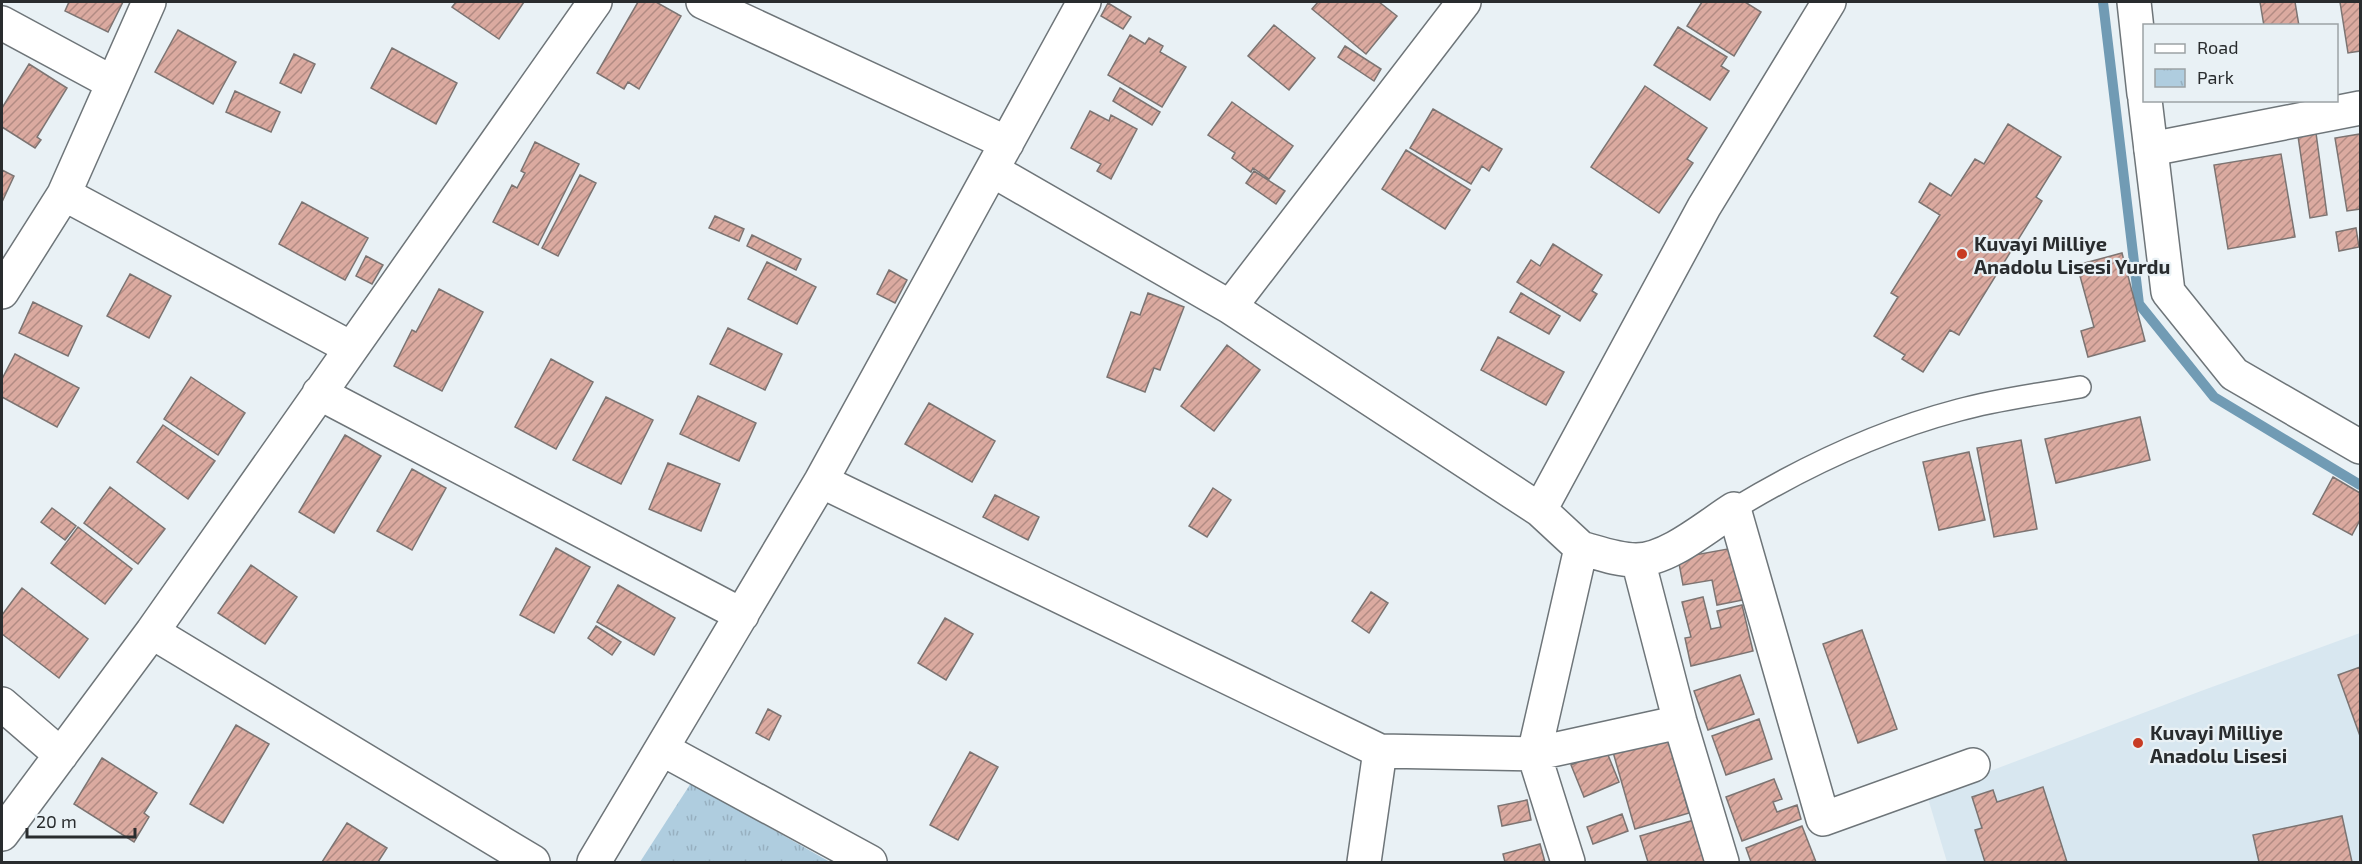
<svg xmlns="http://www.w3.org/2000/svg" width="2362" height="864" font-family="'Exo 2',sans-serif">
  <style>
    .built { fill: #d8e7f0 }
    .park { fill: url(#park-tufts) }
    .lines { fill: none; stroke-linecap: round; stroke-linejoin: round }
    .stream { stroke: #719bb4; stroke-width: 10 }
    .building { fill: url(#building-hatch); stroke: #7c7472; stroke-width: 1.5 }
    .service-casing { stroke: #6e7579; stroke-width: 24 }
    .minor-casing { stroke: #6e7579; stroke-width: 36 }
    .tertiary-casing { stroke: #6e7579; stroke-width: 36 }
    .service { stroke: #fff; stroke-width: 21 }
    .minor { stroke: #fff; stroke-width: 33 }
    .tertiary { stroke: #fff; stroke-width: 33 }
    .poi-dot { fill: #c83c24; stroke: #e9f1f5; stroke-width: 2 }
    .labels { text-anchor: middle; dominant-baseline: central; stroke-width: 4.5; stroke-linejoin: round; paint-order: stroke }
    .poi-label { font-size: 20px; font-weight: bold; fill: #292c2e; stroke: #e9f1f5; text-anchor: start }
  </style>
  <defs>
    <pattern id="park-tufts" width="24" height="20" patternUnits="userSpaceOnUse" patternTransform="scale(1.5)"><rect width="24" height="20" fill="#afcddf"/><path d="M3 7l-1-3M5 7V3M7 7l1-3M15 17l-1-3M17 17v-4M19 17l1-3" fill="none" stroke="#97b0c0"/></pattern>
    <pattern id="building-hatch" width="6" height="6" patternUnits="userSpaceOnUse" patternTransform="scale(1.5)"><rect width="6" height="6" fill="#dbaaa0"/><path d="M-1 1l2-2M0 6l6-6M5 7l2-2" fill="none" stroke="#b28b83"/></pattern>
  </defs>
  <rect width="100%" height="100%" fill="#e9f1f5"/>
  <path class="built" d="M2360 633V862H1947L1927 795 2201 691Z"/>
  <path class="park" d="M691 783 830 862H640Z"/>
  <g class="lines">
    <path class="stream" d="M2103 2 2139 304 2214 397 2360 485"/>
  </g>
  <path class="building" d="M69 2H123L108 32 65 11Z
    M456 2H524L499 39 452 7Z
    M638 2H656L681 16 639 89 628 82 624 89 597 73Z
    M1318 2H1379L1397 16 1366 54 1312 9Z
    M1702 2H1745L1761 12 1734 56 1687 26Z
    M2260 2H2295L2299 26H2264Z
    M2340 2H2360V51L2348 53Z
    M1108 3 1131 17 1123 29 1101 16Z
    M1274 25 1315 58 1289 90 1248 56Z
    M1678 27 1727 57 1721 66 1729 71 1710 100 1654 65Z
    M178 30 236 62 213 104 155 72Z
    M1130 35 1145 44 1149 38 1163 46 1160 52 1186 67 1162 107 1108 75Z
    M1345 46 1381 69 1374 81 1338 57Z
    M392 48 457 83 436 124 371 88Z
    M294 54 315 64 301 93 280 83Z
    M29 64 67 88 37 137 41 140 35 148 2 127V108Z
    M1645 86 1707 128 1687 159 1693 163 1659 213 1591 167Z
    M1120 88 1160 112 1152 125 1113 101Z
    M235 91 280 112 271 132 226 112Z
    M1232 102 1293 146 1269 179 1253 168 1251 172 1232 158 1235 153 1208 135Z
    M1433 109 1502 149 1489 171 1482 166 1471 184 1410 148Z
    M1090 111 1109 121 1111 115 1137 129 1111 179 1097 171 1101 164 1071 148Z
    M2008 124 2061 157 2036 197 2042 201 1959 335 1950 330 1923 372 1902 359 1905 355 1874 336 1898 297 1891 293 1940 215 1919 202 1930 183 1951 196 1975 159 1984 164Z
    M2316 133 2327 215 2310 218 2298 136Z
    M2360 134V209L2347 211 2335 138Z
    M535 142 579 164 538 245 493 222 512 185 517 188 525 173 521 171Z
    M1406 150 1470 190 1445 229 1382 189Z
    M2281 154 2295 237 2228 249 2214 165Z
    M2 170 14 176 2 202Z
    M1254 171 1285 191 1276 204 1246 183Z
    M580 175 596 183 558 256 542 248Z
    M302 202 368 238 345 280 279 244Z
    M715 216 744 229 739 241 709 228Z
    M2356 228 2359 247 2339 251 2336 232Z
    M752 235 801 259 796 270 747 246Z
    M1553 244 1602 275 1592 291 1597 294 1580 321 1517 282 1531 260 1540 266Z
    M2122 253 2145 341 2088 357 2081 331 2094 327 2077 265Z
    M366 256 383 265 372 284 356 276Z
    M767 262 816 287 797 324 748 299Z
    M889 270 907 280 895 303 877 294Z
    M130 274 171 296 149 338 107 316Z
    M439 289 483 312 442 391 394 366 412 330 416 332Z
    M1148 293 1184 307 1160 370 1154 368 1145 392 1107 377 1131 312 1140 315Z
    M1521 293 1560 316 1549 334 1510 312Z
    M33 302 82 326 68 356 19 333Z
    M728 328 782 354 765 390 710 364Z
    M1498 337 1564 372 1546 405 1481 370Z
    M1227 345 1260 370 1214 431 1181 406Z
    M15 354 79 388 57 427 2 397V379Z
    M551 359 593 382 556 449 515 427Z
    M191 377 245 413 218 455 164 419Z
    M698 396 756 423 739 461 680 434Z
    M606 397 653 420 621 484 573 460Z
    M929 403 995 441 972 482 905 444Z
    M2140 417 2150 460 2056 483 2045 439Z
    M163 425 215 461 188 499 137 462Z
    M345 435 381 456 334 533 299 512Z
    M2021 440 2037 529 1994 537 1977 448Z
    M1969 452 1985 520 1939 530 1923 462Z
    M668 463 720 484 701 531 649 509Z
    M412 469 446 488 412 550 377 531Z
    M2333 477 2360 493V520L2352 535 2313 514Z
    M110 487 165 529 138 564 84 523Z
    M1213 488 1231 500 1207 537 1189 526Z
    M995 495 1039 517 1028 540 983 517Z
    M52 508 76 526 65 540 41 522Z
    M78 527 132 569 105 604 51 563Z
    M556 548 590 567 554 633 520 615Z
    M1733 548 1743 600 1717 605 1712 580 1683 585 1678 558Z
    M251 565 297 597 265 644 218 613Z
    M618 585 675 618 654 655 597 622Z
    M22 588 88 639 59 678 2 634V615Z
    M1371 592 1388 603 1369 633 1352 621Z
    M1703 597 1711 629 1721 627 1717 611 1742 605 1753 651 1691 666 1685 638 1691 637 1682 602Z
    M945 618 973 634 946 680 918 663Z
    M596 626 621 642 612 655 588 638Z
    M1862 630 1897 729 1858 743 1823 644Z
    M2360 667V736L2338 675Z
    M1740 675 1754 714 1708 730 1694 691Z
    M768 709 781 716 769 740 756 733Z
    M1759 719 1772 759 1726 775 1712 736Z
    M236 725 269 744 223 823 190 804Z
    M1667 737 1689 813 1635 829 1613 752Z
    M1606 750 1619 782 1584 797 1571 765Z
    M970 752 998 767 958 840 930 825Z
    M102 758 157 793 144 813 149 817 134 842 74 804Z
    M1774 779 1782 799 1773 802 1777 812 1797 805 1801 819 1742 841 1726 797Z
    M2043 787 2067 862H1985L1975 830 1982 828 1972 797 1993 790 1997 802Z
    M1527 800 1531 820 1502 826 1498 806Z
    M1622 814 1628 831 1593 844 1587 827Z
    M2342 816 2352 862H2259L2253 835Z
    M1694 820 1707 862H1648L1640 836Z
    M347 823 387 848 378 862H322Z
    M1802 826 1816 862H1751L1746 848Z
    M1540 844 1545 862H1505L1503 854Z"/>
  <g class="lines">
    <g class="service-casing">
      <path id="service" d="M1734 509C1805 466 1879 431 1959 410 1998 399 2040 394 2080 387"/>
    </g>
    <g class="minor-casing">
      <path id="minor" d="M703 2 1007 143
        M2 23 113 83
        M2151 149 2360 108
        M992 170 1230 307 1540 510 1581 548 1534 754 1568 862
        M64 194 351 348
        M2 292 64 194 149 2
        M1230 307 1464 2
        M319 393 742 615
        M821 481 1380 751
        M1540 510 1704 207 1829 2
        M1581 548C1599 553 1617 560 1636 560 1668 560 1707 526 1734 509L1823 819 1973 765
        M1638 560 1680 722 1722 862
        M152 632 533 862
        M2 704 61 755
        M662 749 870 862
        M2 834 152 632 595 2
        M594 862 821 481 1084 2
        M1364 862 1380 751 1534 754 1680 722"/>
    </g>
    <g class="tertiary-casing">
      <path id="tertiary" d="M2134 2 2144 94
        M2145 100 2168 292 2234 374 2360 447"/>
    </g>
    <use href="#service" class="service"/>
    <use href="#minor" class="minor"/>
    <use href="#tertiary" class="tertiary"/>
  </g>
  <g class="poi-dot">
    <circle cx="1962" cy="254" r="6"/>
    <circle cx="2138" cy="743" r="6"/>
  </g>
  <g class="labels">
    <g class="poi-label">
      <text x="1974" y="243">Kuvayi Milliye<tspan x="1974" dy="23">Anadolu Lisesi Yurdu</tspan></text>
      <text x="2150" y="732">Kuvayi Milliye<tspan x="2150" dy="23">Anadolu Lisesi</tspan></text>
    </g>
  </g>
  <rect width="2362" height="864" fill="none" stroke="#292c2e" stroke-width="6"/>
  <rect x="2143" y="24" width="195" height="78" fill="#e9f1f5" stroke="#9ca2a5" stroke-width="1.5"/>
  <rect x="2155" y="44" width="30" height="9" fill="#ffffff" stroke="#9ca2a5" stroke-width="1.5"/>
  <text x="2197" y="54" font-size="18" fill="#292c2e">Road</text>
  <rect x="2155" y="69" width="30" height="18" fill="url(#park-tufts)" stroke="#9ca2a5" stroke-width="1.5"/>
  <text x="2197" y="84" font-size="18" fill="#292c2e">Park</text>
  <path d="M27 828v9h108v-9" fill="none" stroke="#292c2e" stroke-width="3"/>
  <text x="36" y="828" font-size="18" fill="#292c2e" stroke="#e9f1f5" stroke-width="4.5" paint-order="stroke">20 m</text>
</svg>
